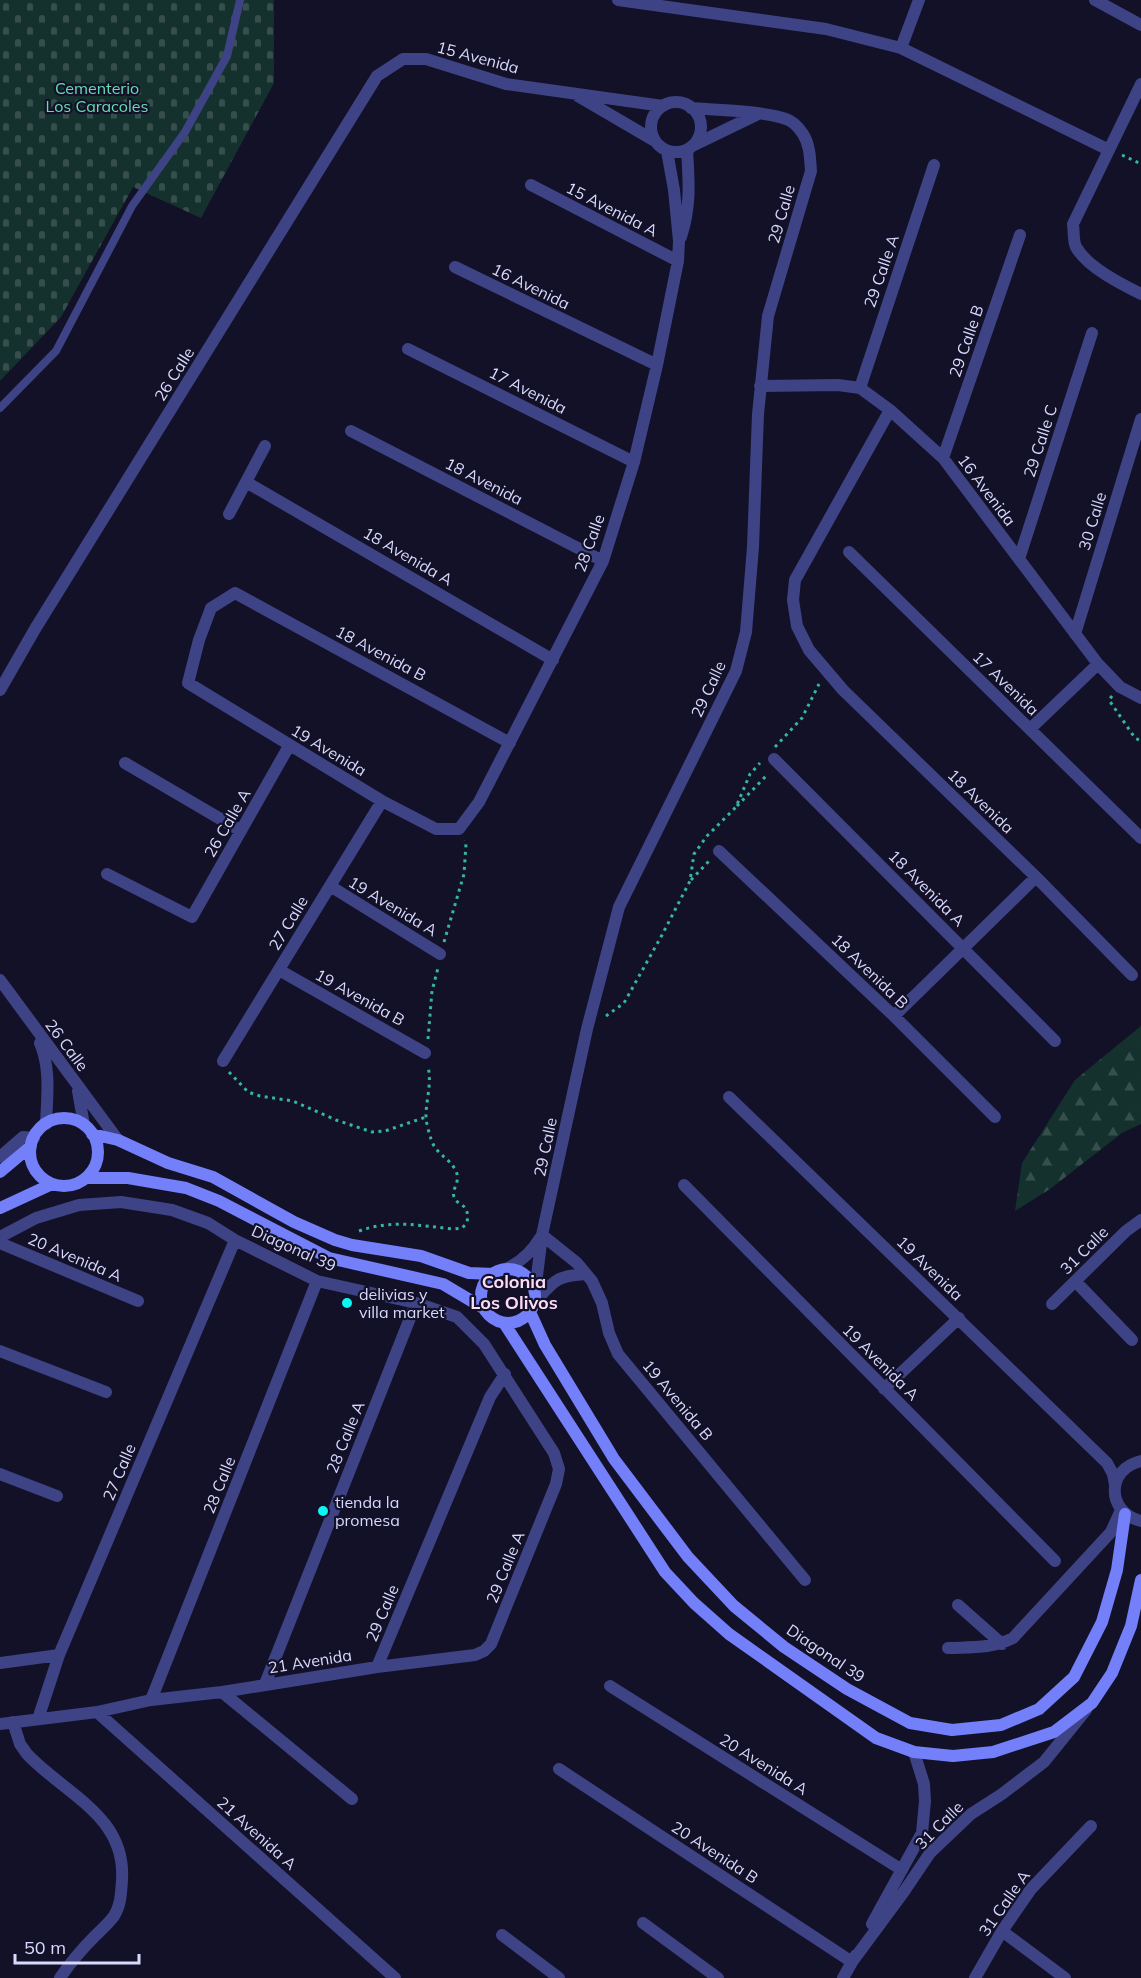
<svg xmlns="http://www.w3.org/2000/svg" width="1141" height="1978" font-family="Mulish,sans-serif">
  <style>
    .forest { fill: url(#forest-firs) }
    .cemetery { fill: url(#cemetery-stones) }
    .lines { fill: none; stroke-linecap: round; stroke-linejoin: round }
    .path { stroke: #35b6a0; stroke-width: 3; stroke-dasharray: 3 4.5; stroke-linecap: butt }
    .lane { stroke: #3e4385; stroke-width: 8 }
    .street { stroke: #3e4385; stroke-width: 12 }
    .secondary { stroke: #747ffa; stroke-width: 12 }
    .poi-dot { fill: #0df6f3; stroke: #121128; stroke-width: 2 }
    .labels { text-anchor: middle; dominant-baseline: central; stroke-width: 4.5; stroke-linejoin: round; paint-order: stroke }
    .street-label { font-size: 16px; fill: #d9d9fe; stroke: #121128 }
    .park-label { font-size: 16px; fill: #67dcb2; stroke: #121128 }
    .poi-label { font-size: 16px; fill: #d9d9fe; stroke: #121128; text-anchor: start }
    .neighbourhood-label { font-size: 18px; font-weight: bold; fill: #fedbf5; stroke: #121128 }
  </style>
  <defs>
    <pattern id="forest-firs" width="22" height="20" patternUnits="userSpaceOnUse" patternTransform="scale(1.5)"><rect width="22" height="20" fill="#14312d"/><path d="M5 1l3.5 6h-7zM16 11l3.5 6h-7z" fill="#364e4c"/></pattern>
    <pattern id="cemetery-stones" width="16" height="16" patternUnits="userSpaceOnUse" patternTransform="scale(1.5)"><rect width="16" height="16" fill="#14312d"/><path d="M2 7V4a2 2 0 0 1 4 0v3zM10 15v-3a2 2 0 0 1 4 0v3z" fill="#364e4c"/></pattern>
  </defs>
  <rect width="100%" height="100%" fill="#121128"/>
  <path class="forest" d="M1141 1026V1124L1122 1133 1050 1189 1015 1211 1022 1163 1075 1080Z"/>
  <path class="cemetery" d="M0 0H274V83L201 218 133 187 61 317 0 381Z"/>
  <g class="lines">
    <path class="path" d="M1122 155 1141 164
      M1112 696 1109 700 1135 738 1141 741
      M775 747 802 718 819 684
      M737 806 768 774
      M691 880 709 861
      M444 942 464 874 466 844 465 840
      M606 1016 624 1003 662 935 690 881 694 854 707 836 736 807 750 774 760 763
      M428 1039 432 991 438 968
      M229 1072 248 1092 260 1096 293 1101 336 1120 372 1132 385 1131 426 1117
      M359 1231C393 1219 420 1226 454 1229L462 1228 467 1223C470 1202 459 1208 454 1197 451 1189 461 1183 456 1171 449 1157 436 1155 431 1139 429 1132 426 1123 426 1116 426 1099 432 1085 428 1066"/>
    <path class="lane" d="M0 408 56 351 132 206 185 132 227 56 240 0"/>
    <path class="street" d="M618 0 826 29 901 48 1109 150
      M1095 0 1141 25
      M901 48 919 0
      M1141 84 1073 224C1074 231 1073 241 1076 247 1087 267 1121 284 1141 294
      M578 96 655 141
      M651 127a25 25 0 1 1 50 0a25 25 0 1 1-50 0Z
      M694 145 758 114
      M531 185 678 261
      M681 237C691 206 689 182 687 150
      M455 267 657 365
      M408 349 634 462
      M760 386 838 385 860 388 890 410 943 458 1098 664 1120 687 1141 698
      M860 388 934 165
      M890 410 795 580 793 600 797 626 809 650 843 690 1036 877 1132 975
      M351 431 603 561
      M943 458 1020 235
      M246 482 553 660
      M229 514 265 446
      M849 552 1141 838
      M1019 559 1092 333
      M1075 634 1141 419
      M0 690 35 629 377 76 403 59H426L506 84 663 106
      M1030 729 1098 664
      M510 743 235 593 211 608 199 640 188 683 382 801 436 829H459L479 802 603 561 634 462 657 365 678 261 679 241 674 190 667 151
      M774 759 1055 1041
      M125 763 241 831
      M719 851 894 1016 995 1117
      M107 874 192 917 289 746
      M330 886 440 954
      M279 970 425 1053
      M0 980 118 1140
      M894 1016 1036 877
      M40 1043C51 1069 47 1097 46 1124
      M223 1061 382 801
      M78 1091 84 1125
      M729 1097 1107 1463 1113 1474 1115 1485
      M0 1157 23 1137 34 1138
      M684 1185 1055 1561
      M542 1235 577 1263 592 1281 602 1303 609 1333 618 1354 805 1580
      M0 1237 36 1218 79 1205 121 1202 172 1210 208 1223 235 1240 317 1281 416 1303 457 1317 484 1344 554 1453 559 1469 556 1484 491 1644 484 1651 475 1655 377 1667 222 1692 151 1700 97 1712 0 1724
      M0 1243 138 1301
      M506 1269C521 1262 531 1253 540 1238
      M1076 1282 1132 1340
      M535 1292 542 1235 587 1029 619 907 736 671 746 632 753 547 758 414 768 316 811 171C810 158 810 145 803 134 799 128 793 121 786 119 763 111 717 110 691 108
      M534 1303C554 1281 555 1276 586 1274
      M1052 1304 1126 1231 1141 1220
      M0 1351 106 1392
      M884 1389 959 1318
      M1141 1461C1106 1469 1106 1512 1141 1521
      M0 1474 57 1496
      M958 1605 1002 1644
      M948 1648C970 1647 992 1649 1013 1638L1111 1532 1121 1510
      M0 1663 59 1655
      M377 1667 490 1397 505 1374
      M265 1684 416 1303
      M610 1686 902 1870
      M222 1692 352 1799
      M151 1700 317 1281
      M97 1712 395 1978
      M38 1719 59 1655 235 1240
      M13 1722 20 1744 27 1754C66 1795 126 1816 122 1880 121 1893 121 1905 114 1916 109 1923 102 1929 95 1936 82 1949 70 1963 60 1978
      M559 1769 852 1962 903 1893 930 1853 971 1814 1002 1794 1044 1762 1086 1710
      M643 1923 718 1978
      M872 1924 922 1833 925 1801 924 1784 914 1752
      M1002 1931 1065 1978
      M502 1935 559 1978
      M843 1978 856 1955
      M975 1978 1002 1931 1031 1889 1091 1826"/>
    <path class="secondary" d="M30 1152a34 34 0 1 1 68 0a34 34 0 1 1-68 0Z
      M92 1134 118 1140 168 1163 213 1177 294 1222 335 1240 352 1245 421 1256 469 1273 494 1274
      M0 1172 31 1146
      M86 1178H128L186 1188 219 1201 329 1258 443 1284 485 1309
      M0 1208 52 1184
      M481 1296a27 27 0 1 1 54 0a27 27 0 1 1-54 0Z
      M530 1312 545 1345 614 1459 688 1557 734 1606 784 1647 847 1689 910 1723 952 1730 1001 1725 1039 1709 1074 1677 1102 1622 1117 1570 1125 1514
      M504 1323 665 1572 694 1603 729 1634 876 1738 914 1752 953 1756 993 1752 1054 1732 1092 1703 1112 1673 1131 1626 1141 1580"/>
  </g>
  <g class="poi-dot">
    <circle cx="347" cy="1303" r="6"/>
    <circle cx="323" cy="1511" r="6"/>
  </g>
  <g class="labels">
    <g class="street-label">
      <text transform="translate(478 57) rotate(15)">15 Avenida</text>
      <text transform="translate(612 209) rotate(27)">15 Avenida A</text>
      <text transform="translate(781 214) rotate(-74)">29 Calle</text>
      <text transform="translate(881 271) rotate(-71)">29 Calle A</text>
      <text transform="translate(531 286) rotate(26)">16 Avenida</text>
      <text transform="translate(966 341) rotate(-71)">29 Calle B</text>
      <text transform="translate(174 374) rotate(-58)">26 Calle</text>
      <text transform="translate(528 390) rotate(27)">17 Avenida</text>
      <text transform="translate(1040 441) rotate(-72)">29 Calle C</text>
      <text transform="translate(484 481) rotate(27)">18 Avenida</text>
      <text transform="translate(987 490) rotate(53)">16 Avenida</text>
      <text transform="translate(1092 521) rotate(-73)">30 Calle</text>
      <text transform="translate(589 543) rotate(-70)">28 Calle</text>
      <text transform="translate(408 556) rotate(30)">18 Avenida A</text>
      <text transform="translate(381 653) rotate(28)">18 Avenida B</text>
      <text transform="translate(1006 683) rotate(44)">17 Avenida</text>
      <text transform="translate(708 689) rotate(-65)">29 Calle</text>
      <text transform="translate(329 750) rotate(31)">19 Avenida</text>
      <text transform="translate(981 801) rotate(44)">18 Avenida</text>
      <text transform="translate(227 823) rotate(-60)">26 Calle A</text>
      <text transform="translate(927 888) rotate(45)">18 Avenida A</text>
      <text transform="translate(393 906) rotate(31)">19 Avenida A</text>
      <text transform="translate(288 923) rotate(-59)">27 Calle</text>
      <text transform="translate(870 971) rotate(44)">18 Avenida B</text>
      <text transform="translate(360 997) rotate(29)">19 Avenida B</text>
      <text transform="translate(67 1045) rotate(53)">26 Calle</text>
      <text transform="translate(545 1147) rotate(-78)">29 Calle</text>
      <text transform="translate(294 1248) rotate(24)">Diagonal 39</text>
      <text transform="translate(1084 1250) rotate(-45)">31 Calle</text>
      <text transform="translate(75 1257) rotate(23)">20 Avenida A</text>
      <text transform="translate(930 1268) rotate(44)">19 Avenida</text>
      <text transform="translate(881 1362) rotate(45)">19 Avenida A</text>
      <text transform="translate(678 1400) rotate(50)">19 Avenida B</text>
      <text transform="translate(345 1437) rotate(-68)">28 Calle A</text>
      <text transform="translate(119 1472) rotate(-67)">27 Calle</text>
      <text transform="translate(219 1485) rotate(-68)">28 Calle</text>
      <text transform="translate(505 1567) rotate(-68)">29 Calle A</text>
      <text transform="translate(382 1613) rotate(-67)">29 Calle</text>
      <text transform="translate(826 1653) rotate(34)">Diagonal 39</text>
      <text transform="translate(310 1661) rotate(-9)">21 Avenida</text>
      <text transform="translate(764 1764) rotate(32)">20 Avenida A</text>
      <text transform="translate(939 1825) rotate(-45)">31 Calle</text>
      <text transform="translate(257 1833) rotate(42)">21 Avenida A</text>
      <text transform="translate(715 1852) rotate(33)">20 Avenida B</text>
      <text transform="translate(1004 1903) rotate(-55)">31 Calle A</text>
    </g>
    <g class="park-label">
      <text x="97" y="88">Cementerio<tspan x="97" dy="18">Los Caracoles</tspan></text>
    </g>
    <g class="poi-label">
      <text x="359" y="1294">delivias y<tspan x="359" dy="18">villa market</tspan></text>
      <text x="335" y="1502">tienda la<tspan x="335" dy="18">promesa</tspan></text>
    </g>
    <g class="neighbourhood-label">
      <text x="514" y="1281">Colonia<tspan x="514" dy="21">Los Olivos</tspan></text>
    </g>
  </g>
  <path d="M15 1954v9h124v-9" fill="none" stroke="#d9d9fe" stroke-width="3"/>
  <text x="24" y="1954" font-size="18" fill="#d9d9fe" stroke="#121128" stroke-width="4.5" paint-order="stroke">50 m</text>
</svg>
